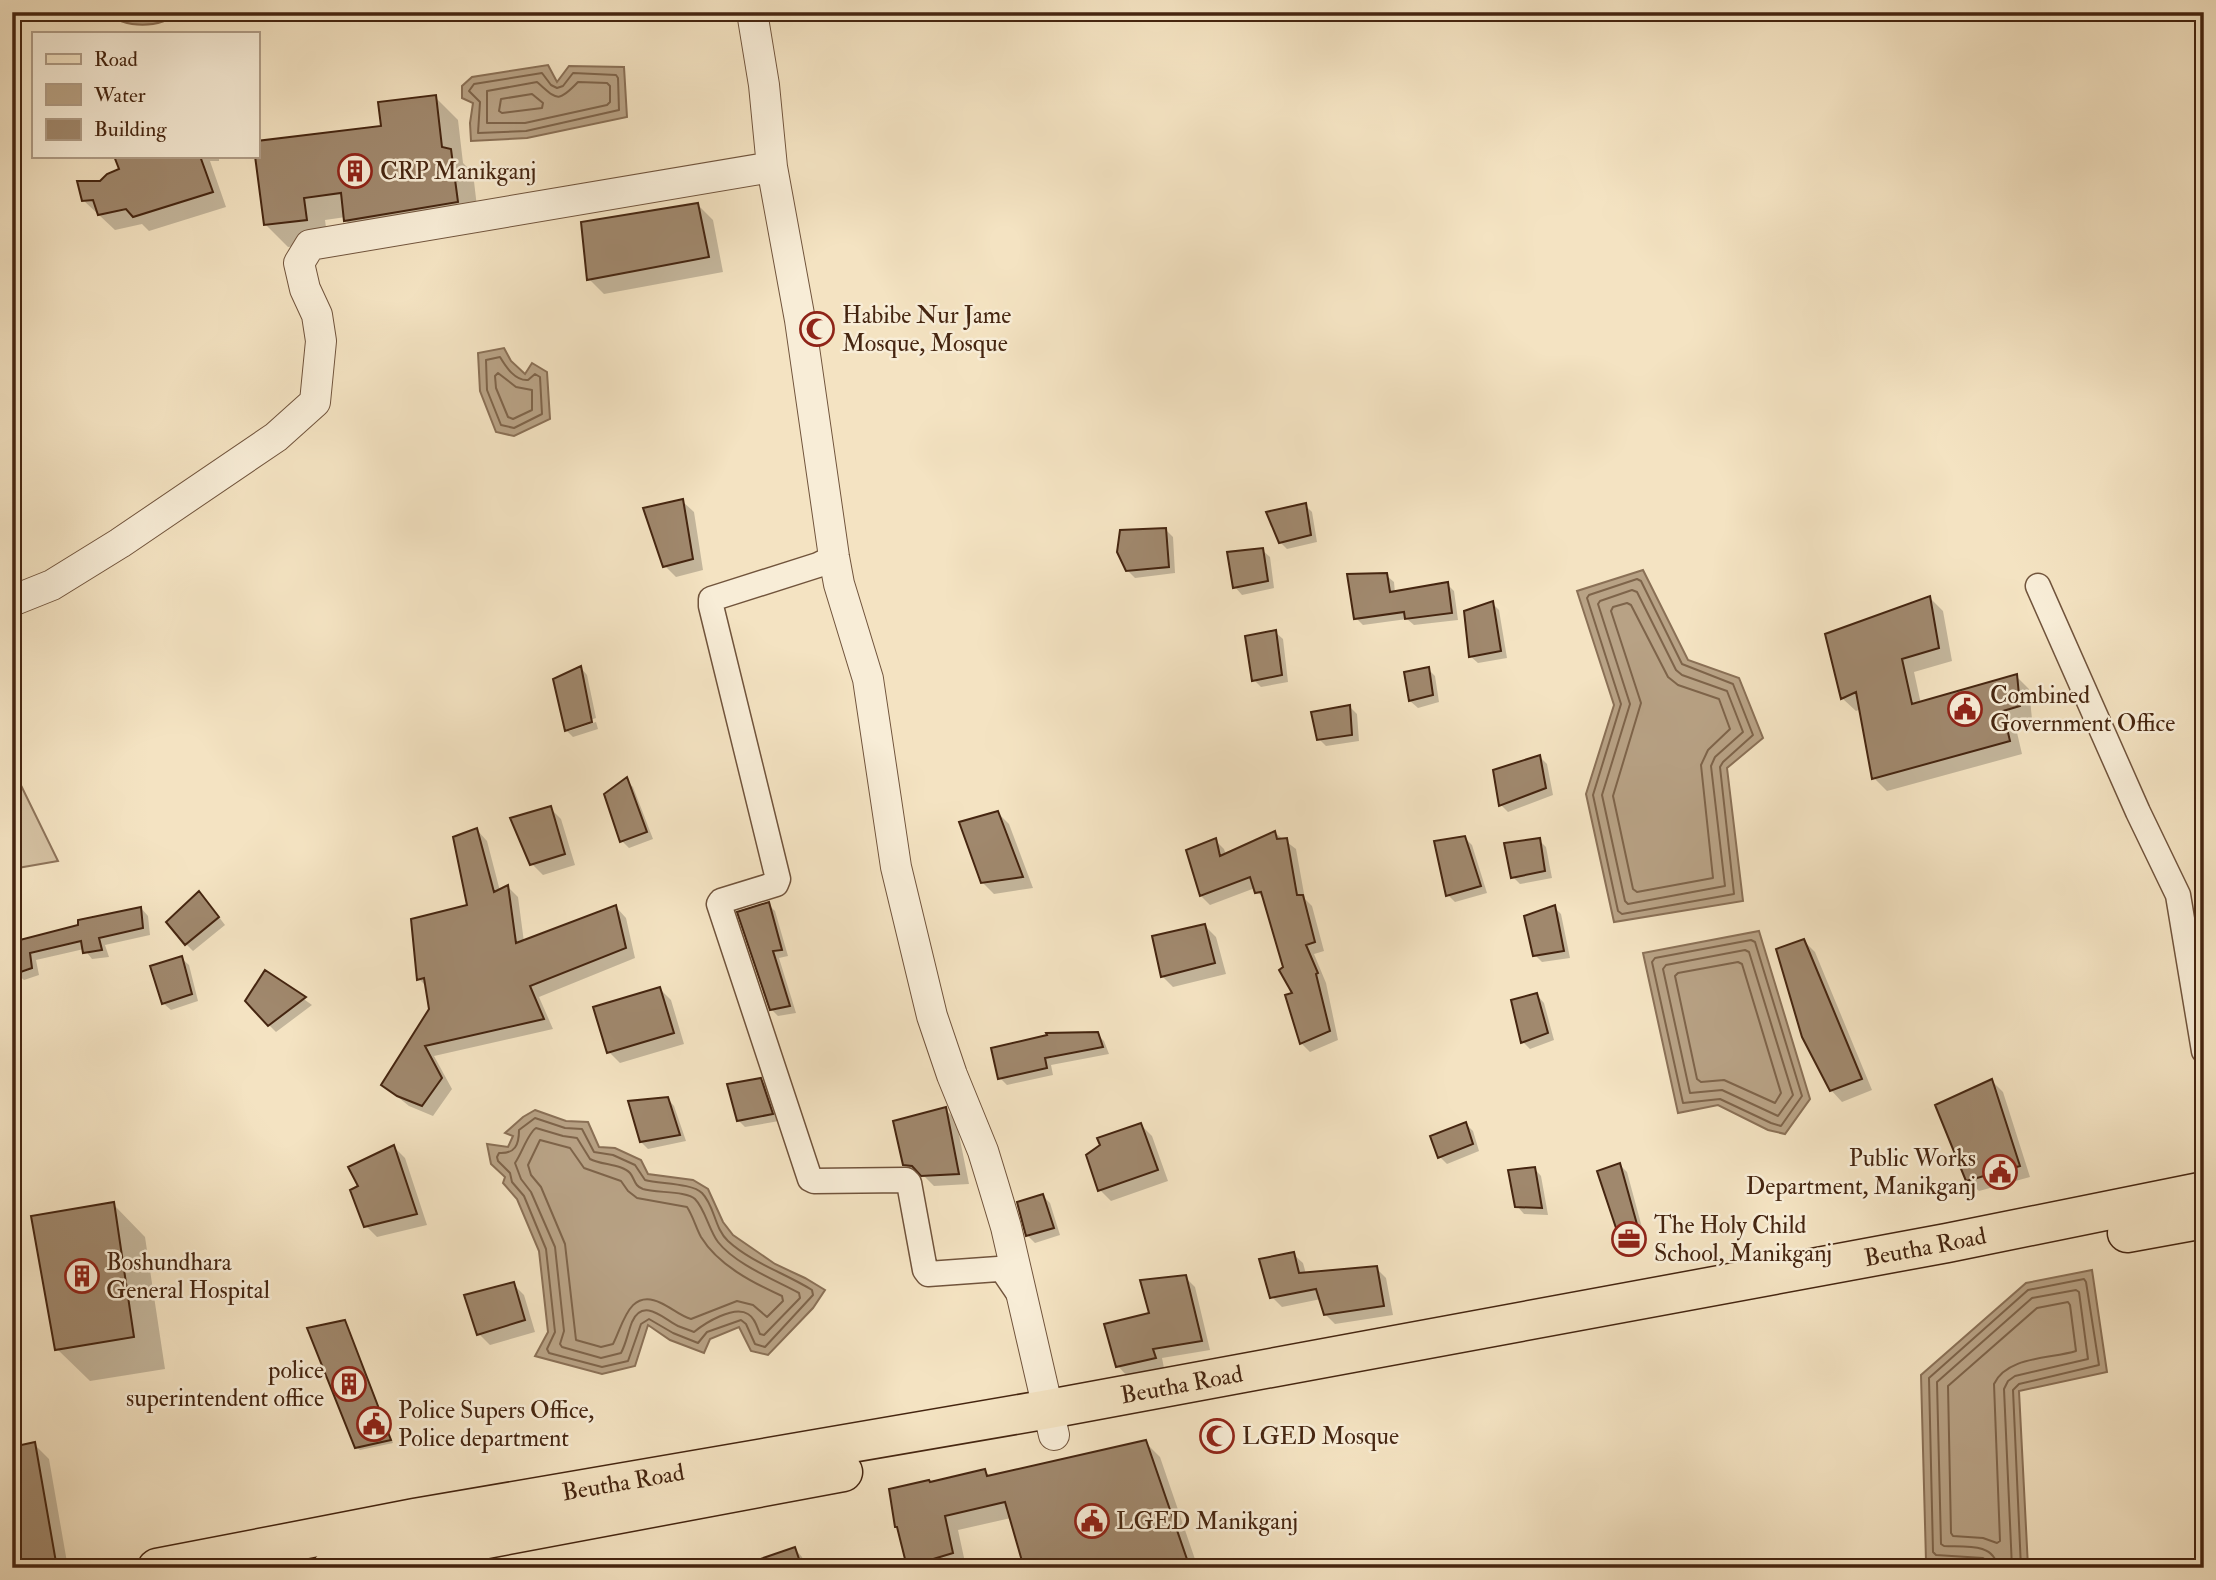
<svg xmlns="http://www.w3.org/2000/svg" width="2216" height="1580" font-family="'IM FELL Double Pica',serif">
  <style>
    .green { fill: #d6c3a4; stroke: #8e745a; stroke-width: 2 }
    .water { fill: #b8a285; stroke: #8a7056; stroke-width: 2 }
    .shadow { fill: #0003 }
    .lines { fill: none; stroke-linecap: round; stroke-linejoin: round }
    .shore { stroke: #7e644a; stroke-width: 2 }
    .building { fill: #a0886d; stroke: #452510; stroke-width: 2 }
    .service-casing { stroke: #71543c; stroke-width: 15 }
    .minor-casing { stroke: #71543c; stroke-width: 27 }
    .tertiary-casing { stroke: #71543c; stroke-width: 32 }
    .primary-casing { stroke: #452510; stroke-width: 41 }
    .service { stroke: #f8edd7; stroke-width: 12 }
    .minor { stroke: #f8edd7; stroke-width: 24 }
    .tertiary { stroke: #f8edd7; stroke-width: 30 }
    .primary { stroke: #f4e3c2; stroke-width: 38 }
    .labels { text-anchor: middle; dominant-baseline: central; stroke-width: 5; stroke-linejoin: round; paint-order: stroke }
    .poi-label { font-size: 24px; fill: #452510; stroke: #f8edd7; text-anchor: start }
    .street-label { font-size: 24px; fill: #452510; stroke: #f8edd7 }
  </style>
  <rect width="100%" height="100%" fill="#f4e3c2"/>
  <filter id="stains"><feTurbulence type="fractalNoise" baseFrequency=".00286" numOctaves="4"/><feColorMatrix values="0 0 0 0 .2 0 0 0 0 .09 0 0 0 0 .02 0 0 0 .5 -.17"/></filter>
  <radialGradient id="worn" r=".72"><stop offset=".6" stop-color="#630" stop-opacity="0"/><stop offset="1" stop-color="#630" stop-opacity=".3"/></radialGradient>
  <path class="green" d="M12 767 58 861 12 869Z"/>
  <path class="water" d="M105 12H180C159 29 126 29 105 12Z
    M548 65 557 82 569 66 624 67 627 117 527 138 471 141 470 123 473 103 462 98V86L472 77Z
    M504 348 511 361 525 374 532 363 547 372 550 419 514 436 496 432 480 391 478 353Z
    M1643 570 1688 660 1739 678 1763 738 1727 768 1743 901 1614 922 1586 794 1614 705 1577 591Z
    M1759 931 1810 1099 1785 1134 1768 1130 1718 1105 1678 1113 1643 953Z
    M535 1110 566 1121 588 1122 599 1147 615 1148 641 1160 648 1174 693 1180 708 1189 723 1222 733 1235 775 1264 805 1278 825 1290 813 1308 768 1355 751 1351 739 1327 710 1339 704 1353 670 1340 648 1325 635 1366 602 1374 535 1356 548 1332 539 1251 517 1199 503 1183 505 1177 491 1164 487 1144 508 1147 513 1136 505 1133 523 1117Z
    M2092 1270 2107 1372 2019 1391 2028 1567 1926 1561 1921 1375 2026 1283Z"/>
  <path class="shadow" d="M435 97 458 120 463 163 473 173 479 224 369 243 346 221V217L325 220 328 242 288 247 265 224 257 156 383 127Z
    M116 156H219V161H210L226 207 149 231 142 224 115 230 83 200 100 183 121 170Z
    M698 205 713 220 723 272 604 294 589 279Z
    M682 501 694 512 703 570 676 577 665 566Z
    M1305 505 1312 512 1317 542 1287 549 1280 542Z
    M1166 530 1173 537 1175 573 1135 578 1127 570Z
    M1262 550 1270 557 1274 588 1242 595 1235 587Z
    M1386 575 1394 582 1395 593 1447 584 1454 591 1458 620 1414 625 1407 619 1363 625 1356 618Z
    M1930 598 1943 611 1952 661 1914 672 1921 704 2016 676 2029 689 2032 719 2015 724 2022 754 1887 791 1874 778 1861 709 1856 711 1843 699 1827 635Z
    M1492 603 1499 610 1507 658 1478 663 1470 656Z
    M1275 632 1283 639 1288 682 1261 687 1254 680Z
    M581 668 587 675 596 718 569 727V731L596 722 598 729 573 737 566 730Z
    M1428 669 1435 676 1439 702 1418 708 1410 701Z
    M1350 707 1357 714 1359 741 1326 746 1319 739Z
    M1540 757 1547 764 1553 795 1508 812 1501 805Z
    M626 780 633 787 653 839 629 848 622 841Z
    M550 808 561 819 575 865 543 875 532 864Z
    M998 813 1009 824 1033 888 994 894 982 882Z
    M477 830 487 841 500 891 508 887 518 897 524 942 616 907 626 918 635 958 539 997 553 1029 434 1056 452 1089 433 1116 409 1106 383 1085 431 1010 427 987 419 979 469 906Z
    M1275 833 1296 849 1305 899 1312 906 1324 951 1314 954 1326 983 1338 1040 1310 1052 1301 1043 1294 994 1265 901 1255 888 1210 905 1201 896 1188 851 1215 840 1224 849 1226 855Z
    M1465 838 1472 845 1487 893 1455 902 1448 895Z
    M1539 840 1546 847 1552 878 1520 884 1513 877Z
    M206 900 225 925 193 951 186 944Z
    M768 904 775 911 788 956 779 958 796 1013 778 1016 771 1009Z
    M1554 907 1561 914 1570 958 1542 962 1535 955Z
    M141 908 148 916 150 935 105 945 109 957 92 959 84 949 36 960 39 975 24 980 16 973 12 944Z
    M1205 926 1216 937 1226 974 1173 987 1162 976Z
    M1804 941 1815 952 1872 1090 1842 1102 1831 1090Z
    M181 958 189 965 198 1001 171 1010 163 1003Z
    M266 972 312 1005 276 1032 269 1025Z
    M660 989 671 1000 684 1044 620 1063 609 1052Z
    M1537 995 1544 1003 1554 1040 1530 1049 1523 1042Z
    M1097 1034 1104 1041 1109 1054 1051 1065 1053 1075 1007 1085 1000 1078Z
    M760 1080 768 1087 779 1121 745 1127 738 1120Z
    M1992 1081 2003 1092 2030 1177 1979 1191 1967 1180Z
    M667 1098 674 1106 686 1141 648 1149 641 1142Z
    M945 1109 956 1120 969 1184 934 1186 925 1177 916 1176 905 1164Z
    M1466 1124 1473 1131 1479 1151 1447 1164 1440 1157Z
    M1141 1125 1152 1136 1168 1181 1111 1201 1100 1190Z
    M394 1147 405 1158 427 1225 377 1237 366 1226 360 1187Z
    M1620 1165 1627 1172 1644 1235 1626 1237 1619 1230Z
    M1534 1168 1541 1176 1548 1215 1524 1214 1517 1206Z
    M1043 1196 1050 1203 1060 1235 1035 1243 1028 1236Z
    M113 1204 145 1237 165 1369 90 1381 57 1349Z
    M1293 1254 1303 1263 1306 1274 1376 1268 1386 1278 1393 1315 1335 1324 1325 1314 1321 1299 1282 1307 1272 1297Z
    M1185 1277 1195 1287 1210 1350 1162 1358 1164 1368 1127 1376 1118 1366 1151 1314Z
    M513 1284 524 1295 535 1332 490 1345 479 1334Z
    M344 1322 347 1325 393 1443 360 1450 356 1447Z
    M1145 1442 1160 1457 1198 1568H1026L1011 1518 958 1530 966 1567 910 1568 908 1566 900 1530 897 1527 931 1484 985 1471 990 1477Z
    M34 1444 49 1459 68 1568H12Z
    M795 1549 802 1557 806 1568H761Z"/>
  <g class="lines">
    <path class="shore" d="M542 73 551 85 557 88 563 86 573 73 616 75 618 78 619 110 526 131 478 133 480 102 469 91 474 84Z
      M537 82C557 99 557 104 578 82L607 83 610 86V102L607 105 525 123H487V91Z
      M532 94 543 103 542 108 502 113 499 111 501 99Z
      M500 357C506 367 515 381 528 380L535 374 540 377 542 414 514 428 501 425 487 390 486 360Z
      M498 373 516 387 532 390V410L513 419 508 417 496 388 495 376Z
      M1637 579 1641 581 1682 664 1733 684 1753 735 1723 762 1720 767 1734 894 1622 914 1618 911 1593 795 1621 704 1587 598 1589 595Z
      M1632 590 1637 592 1676 670 1682 675 1727 691 1743 732 1715 757 1711 766 1725 886 1628 904 1625 901 1602 795 1630 704 1598 604 1600 601Z
      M1627 603 1631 605 1668 677 1678 685 1719 699 1730 729 1708 750 1701 765 1713 878 1637 892 1633 889 1613 796 1641 703 1611 611 1613 607Z
      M1751 940 1755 942 1802 1096 1781 1126 1771 1123 1720 1099 1683 1103 1652 962 1655 958Z
      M1745 950 1749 952 1793 1095 1778 1116 1722 1090 1690 1093 1663 969 1666 965Z
      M1738 962 1742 964 1781 1093 1775 1103 1724 1080 1701 1082 1697 1079 1675 976 1678 973Z
      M535 1118 565 1128 582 1129 594 1152 613 1155 635 1165 645 1180C660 1184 692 1183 702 1193 715 1206 714 1228 728 1241 752 1263 785 1273 812 1290L813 1295 765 1347 755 1344 746 1324 741 1320 707 1332 698 1343 673 1333 649 1319 641 1324 628 1361 602 1367 549 1353 547 1349 555 1332 546 1249 524 1196 512 1182 510 1173 498 1161 497 1157 499 1153C515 1154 519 1145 519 1130Z
      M536 1128 563 1136 577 1138 590 1159C601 1165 622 1164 630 1173 635 1179 634 1186 643 1189 656 1193 687 1191 695 1199 705 1209 709 1230 718 1242 735 1264 775 1280 799 1293L800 1298 764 1335 760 1334C757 1327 755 1318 748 1314 734 1305 705 1323 694 1332 689 1330 683 1328 678 1326 664 1319 643 1297 632 1322 628 1332 626 1344 621 1353L601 1358 562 1347 560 1344 564 1331 555 1247 531 1192 521 1179 515 1163C522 1153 528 1133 536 1128Z
      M540 1140 570 1148 584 1168 621 1181 628 1191 637 1198 687 1207C693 1216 696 1228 701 1237 718 1265 753 1283 782 1296L783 1301 767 1317 753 1305 737 1301 691 1319C680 1316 672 1308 661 1303 629 1287 623 1325 613 1344L601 1347 576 1340 565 1244 541 1187 531 1175 528 1165Z
      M2068 1302 2070 1305 2076 1351C2051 1359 2007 1356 1994 1384L2000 1541 1997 1543 1983 1538 1953 1536 1951 1533 1948 1386 2037 1308Z
      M1989 1568 1987 1561 1983 1558 1936 1555 1933 1552 1929 1378 2028 1290 2084 1279 2086 1282 2099 1365 2019 1384 2013 1390 2021 1568
      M1997 1568C1996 1542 1963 1547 1944 1546L1941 1544 1937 1382 2032 1298 2076 1290 2079 1292 2088 1359 2015 1376 2008 1381 2004 1389 2012 1568"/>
  </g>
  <path class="building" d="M436 95 442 147 451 149 458 202 344 221 341 193 304 198 307 220 264 225 255 156H257V141L381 126 378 102Z
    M114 156H200L213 192 133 217 126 209 98 215 93 200 82 201 77 181H100L107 174 119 169Z
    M698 203 709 257 587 280 581 222Z
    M683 499 693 559 663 567 643 508Z
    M1306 503 1311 535 1279 543 1266 512Z
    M1166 528 1169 567 1126 571 1117 552 1120 530Z
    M1263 548 1268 581 1233 588 1227 552Z
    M1387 573 1390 592 1448 582 1452 613 1405 619 1404 612 1354 619 1347 574Z
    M1930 596 1939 648 1902 659 1912 704 2017 674 2020 706 2003 711 2010 741 1872 779 1856 692 1841 699 1825 634Z
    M1493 601 1501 651 1469 657 1464 611Z
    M1276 630 1282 675 1252 681 1245 636Z
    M581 666 592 722 565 731 553 679Z
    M1429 667 1433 695 1409 701 1404 672Z
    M1350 705 1352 735 1317 740 1311 712Z
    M1540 755 1546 788 1499 806 1493 770Z
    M627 777 647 832 620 842 604 794Z
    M551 806 565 854 530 865 510 818Z
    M998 811 1023 877 981 883 959 822Z
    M477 828 494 892 508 885 516 943 616 905 626 948 530 986 544 1019 425 1046 442 1078 422 1106 397 1096 381 1085 429 1009 424 978 417 980 411 919 467 905 453 837Z
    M1275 831 1277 839 1287 838 1297 895H1303L1315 942 1306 945 1318 973 1316 974 1330 1031 1300 1044 1285 995 1292 993 1279 970 1283 967 1261 892 1255 893 1250 877 1200 896 1186 850 1216 838 1220 856Z
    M1465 836 1481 886 1446 896 1434 841Z
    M1540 838 1545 871 1511 878 1504 843Z
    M199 891 219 917 185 945 166 922Z
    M769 902 782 950 773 951 790 1006 770 1010 737 912Z
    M1555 905 1564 951 1533 956 1524 916Z
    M141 907 143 928 99 938 102 950 83 953 81 941 30 953 32 968 15 974 12 942 78 925V920Z
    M1205 924 1215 963 1161 977 1152 936Z
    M1804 939 1862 1079 1830 1091 1802 1037 1776 949Z
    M182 956 192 994 162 1004 150 966Z
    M265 970 306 997 268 1026 245 1001Z
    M660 987 674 1033 607 1053 593 1007Z
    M1537 993 1548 1033 1521 1043 1511 1000Z
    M1098 1032 1103 1047 1045 1058 1047 1068 998 1079 991 1048 1047 1035 1046 1033Z
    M761 1078 773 1114 737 1121 727 1084Z
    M1992 1079 2020 1166 1966 1181 1935 1105Z
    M668 1097 680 1135 640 1142 628 1101Z
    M946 1107 959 1174 921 1176 912 1166 903 1165 893 1121Z
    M1466 1122 1473 1144 1438 1158 1430 1136Z
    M1141 1123 1158 1170 1098 1191 1086 1155 1100 1145 1097 1138Z
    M394 1145 417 1214 364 1227 350 1190 358 1186 348 1167Z
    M1620 1163 1638 1228 1617 1231 1597 1171Z
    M1535 1167 1542 1208 1515 1207 1508 1170Z
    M1043 1194 1054 1228 1026 1236 1017 1202Z
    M114 1202 134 1337 55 1350 31 1216Z
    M1294 1252 1299 1273 1377 1266 1384 1306 1324 1315 1316 1289 1270 1298 1259 1259Z
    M1186 1275 1202 1341 1153 1349 1156 1358 1116 1367 1104 1324 1149 1313 1140 1280Z
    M514 1282 525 1320 477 1335 464 1295Z
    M345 1320 391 1440 355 1448 307 1328Z
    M1146 1440 1190 1568H1024L1005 1502 945 1516 953 1553 907 1567 897 1527H895L889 1489 929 1480 930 1482 985 1469 987 1476Z
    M35 1442 57 1568H12V1447Z
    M795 1547 802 1568H744L743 1565Z"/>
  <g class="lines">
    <g class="service-casing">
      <path id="service" d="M2196 1568 2204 1566"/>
    </g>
    <g class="minor-casing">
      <path id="minor" d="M834 557 818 565 711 599V606L778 879 776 884 721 901 719 904 810 1179 814 1181 906 1180 909 1183 925 1270 928 1274 998 1269 1004 1272 1021 1297
        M2038 586 2138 812 2178 895 2204 1051"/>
    </g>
    <g class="tertiary-casing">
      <path id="tertiary" d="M752 12 764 85 772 167 800 320 834 557 839 584 868 679 896 867 932 1016 952 1075 983 1151 994 1187 1006 1227 1054 1435
        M12 601 52 585 120 543 276 437 315 402 321 341 317 315 305 289 299 263 310 245 772 167"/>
    </g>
    <g class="primary-casing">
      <g id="primary">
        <path d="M2127 1233 2204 1219"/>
        <path id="s1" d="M157 1568 415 1518 1049 1409 1947 1243 2204 1191"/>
        <path d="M332 1568 843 1472"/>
      </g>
    </g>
    <use href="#service" class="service"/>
    <use href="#minor" class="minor"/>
    <use href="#tertiary" class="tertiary"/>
    <use href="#primary" class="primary"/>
  </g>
  <defs>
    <g id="building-ring" transform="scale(1.75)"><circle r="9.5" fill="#f8edd7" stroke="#8f2418" stroke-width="1.5"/><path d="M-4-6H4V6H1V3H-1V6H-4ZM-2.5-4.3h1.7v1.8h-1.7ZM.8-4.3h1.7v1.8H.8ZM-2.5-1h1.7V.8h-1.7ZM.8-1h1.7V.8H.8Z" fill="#8f2418"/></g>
    <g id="mosque-ring" transform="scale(1.75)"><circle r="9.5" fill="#f8edd7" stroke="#8f2418" stroke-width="1.5"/><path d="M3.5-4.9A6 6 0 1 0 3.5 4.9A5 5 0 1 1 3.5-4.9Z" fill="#8f2418"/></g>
    <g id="civic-ring" transform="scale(1.75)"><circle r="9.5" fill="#f8edd7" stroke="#8f2418" stroke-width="1.5"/><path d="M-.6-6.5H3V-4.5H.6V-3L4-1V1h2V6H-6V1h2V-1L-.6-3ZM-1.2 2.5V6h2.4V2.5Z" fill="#8f2418"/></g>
    <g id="office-ring" transform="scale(1.75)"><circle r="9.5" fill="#f8edd7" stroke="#8f2418" stroke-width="1.5"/><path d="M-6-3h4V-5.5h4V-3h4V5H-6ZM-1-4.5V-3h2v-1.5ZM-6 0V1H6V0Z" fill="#8f2418"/></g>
  </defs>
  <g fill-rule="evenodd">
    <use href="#building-ring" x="355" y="171"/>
    <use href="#mosque-ring" x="817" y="329"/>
    <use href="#civic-ring" x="1965" y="709"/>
    <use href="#civic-ring" x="2000" y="1172"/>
    <use href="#office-ring" x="1629" y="1239"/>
    <use href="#building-ring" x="82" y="1276"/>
    <use href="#building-ring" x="349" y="1384"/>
    <use href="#civic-ring" x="374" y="1424"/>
    <use href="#mosque-ring" x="1217" y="1436"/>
    <use href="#civic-ring" x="1092" y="1521"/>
  </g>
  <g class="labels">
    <g class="poi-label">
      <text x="380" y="171">CRP Manikganj</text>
      <text x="842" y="315">Habibe Nur Jame<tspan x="842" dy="28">Mosque, Mosque</tspan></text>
      <text x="1990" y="695">Combined<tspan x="1990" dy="28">Government Office</tspan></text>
      <text x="1976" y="1158" text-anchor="end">Public Works<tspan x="1976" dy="28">Department, Manikganj</tspan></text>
      <text x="1654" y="1225">The Holy Child<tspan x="1654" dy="28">School, Manikganj</tspan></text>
      <text x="106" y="1262">Boshundhara<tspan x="106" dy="28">General Hospital</tspan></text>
      <text x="324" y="1370" text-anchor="end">police<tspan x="324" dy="28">superintendent office</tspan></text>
      <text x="398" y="1410">Police Supers Office,<tspan x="398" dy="28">Police department</tspan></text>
      <text x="1242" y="1436">LGED Mosque</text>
      <text x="1116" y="1521">LGED Manikganj</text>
    </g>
    <g class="street-label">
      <text stroke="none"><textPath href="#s1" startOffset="1797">Beutha Road</textPath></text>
      <text stroke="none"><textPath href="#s1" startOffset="1041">Beutha Road</textPath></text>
      <text stroke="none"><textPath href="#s1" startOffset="474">Beutha Road</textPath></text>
    </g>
  </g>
  <rect width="2216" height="1580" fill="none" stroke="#f4e3c2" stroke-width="42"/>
  <rect x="14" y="14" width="2188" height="1552" fill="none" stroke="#452510" stroke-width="3.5"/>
  <rect x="21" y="21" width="2174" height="1538" fill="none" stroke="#452510" stroke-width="2"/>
  <rect x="32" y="32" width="228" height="126" fill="#f8edd7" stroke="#b09d87" stroke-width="2"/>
  <rect x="46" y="54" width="35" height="10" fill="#f4e3c2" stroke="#b09d87" stroke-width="2"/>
  <text x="94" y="66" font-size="21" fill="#452510">Road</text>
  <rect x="46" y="84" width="35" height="21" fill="#b8a285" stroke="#b09d87" stroke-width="2"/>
  <text x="94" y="102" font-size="21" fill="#452510">Water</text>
  <rect x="46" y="119" width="35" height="21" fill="#a0886d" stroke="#b09d87" stroke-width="2"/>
  <text x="94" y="136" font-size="21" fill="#452510">Building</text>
  <rect width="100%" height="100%" filter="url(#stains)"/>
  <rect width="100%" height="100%" fill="url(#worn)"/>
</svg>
